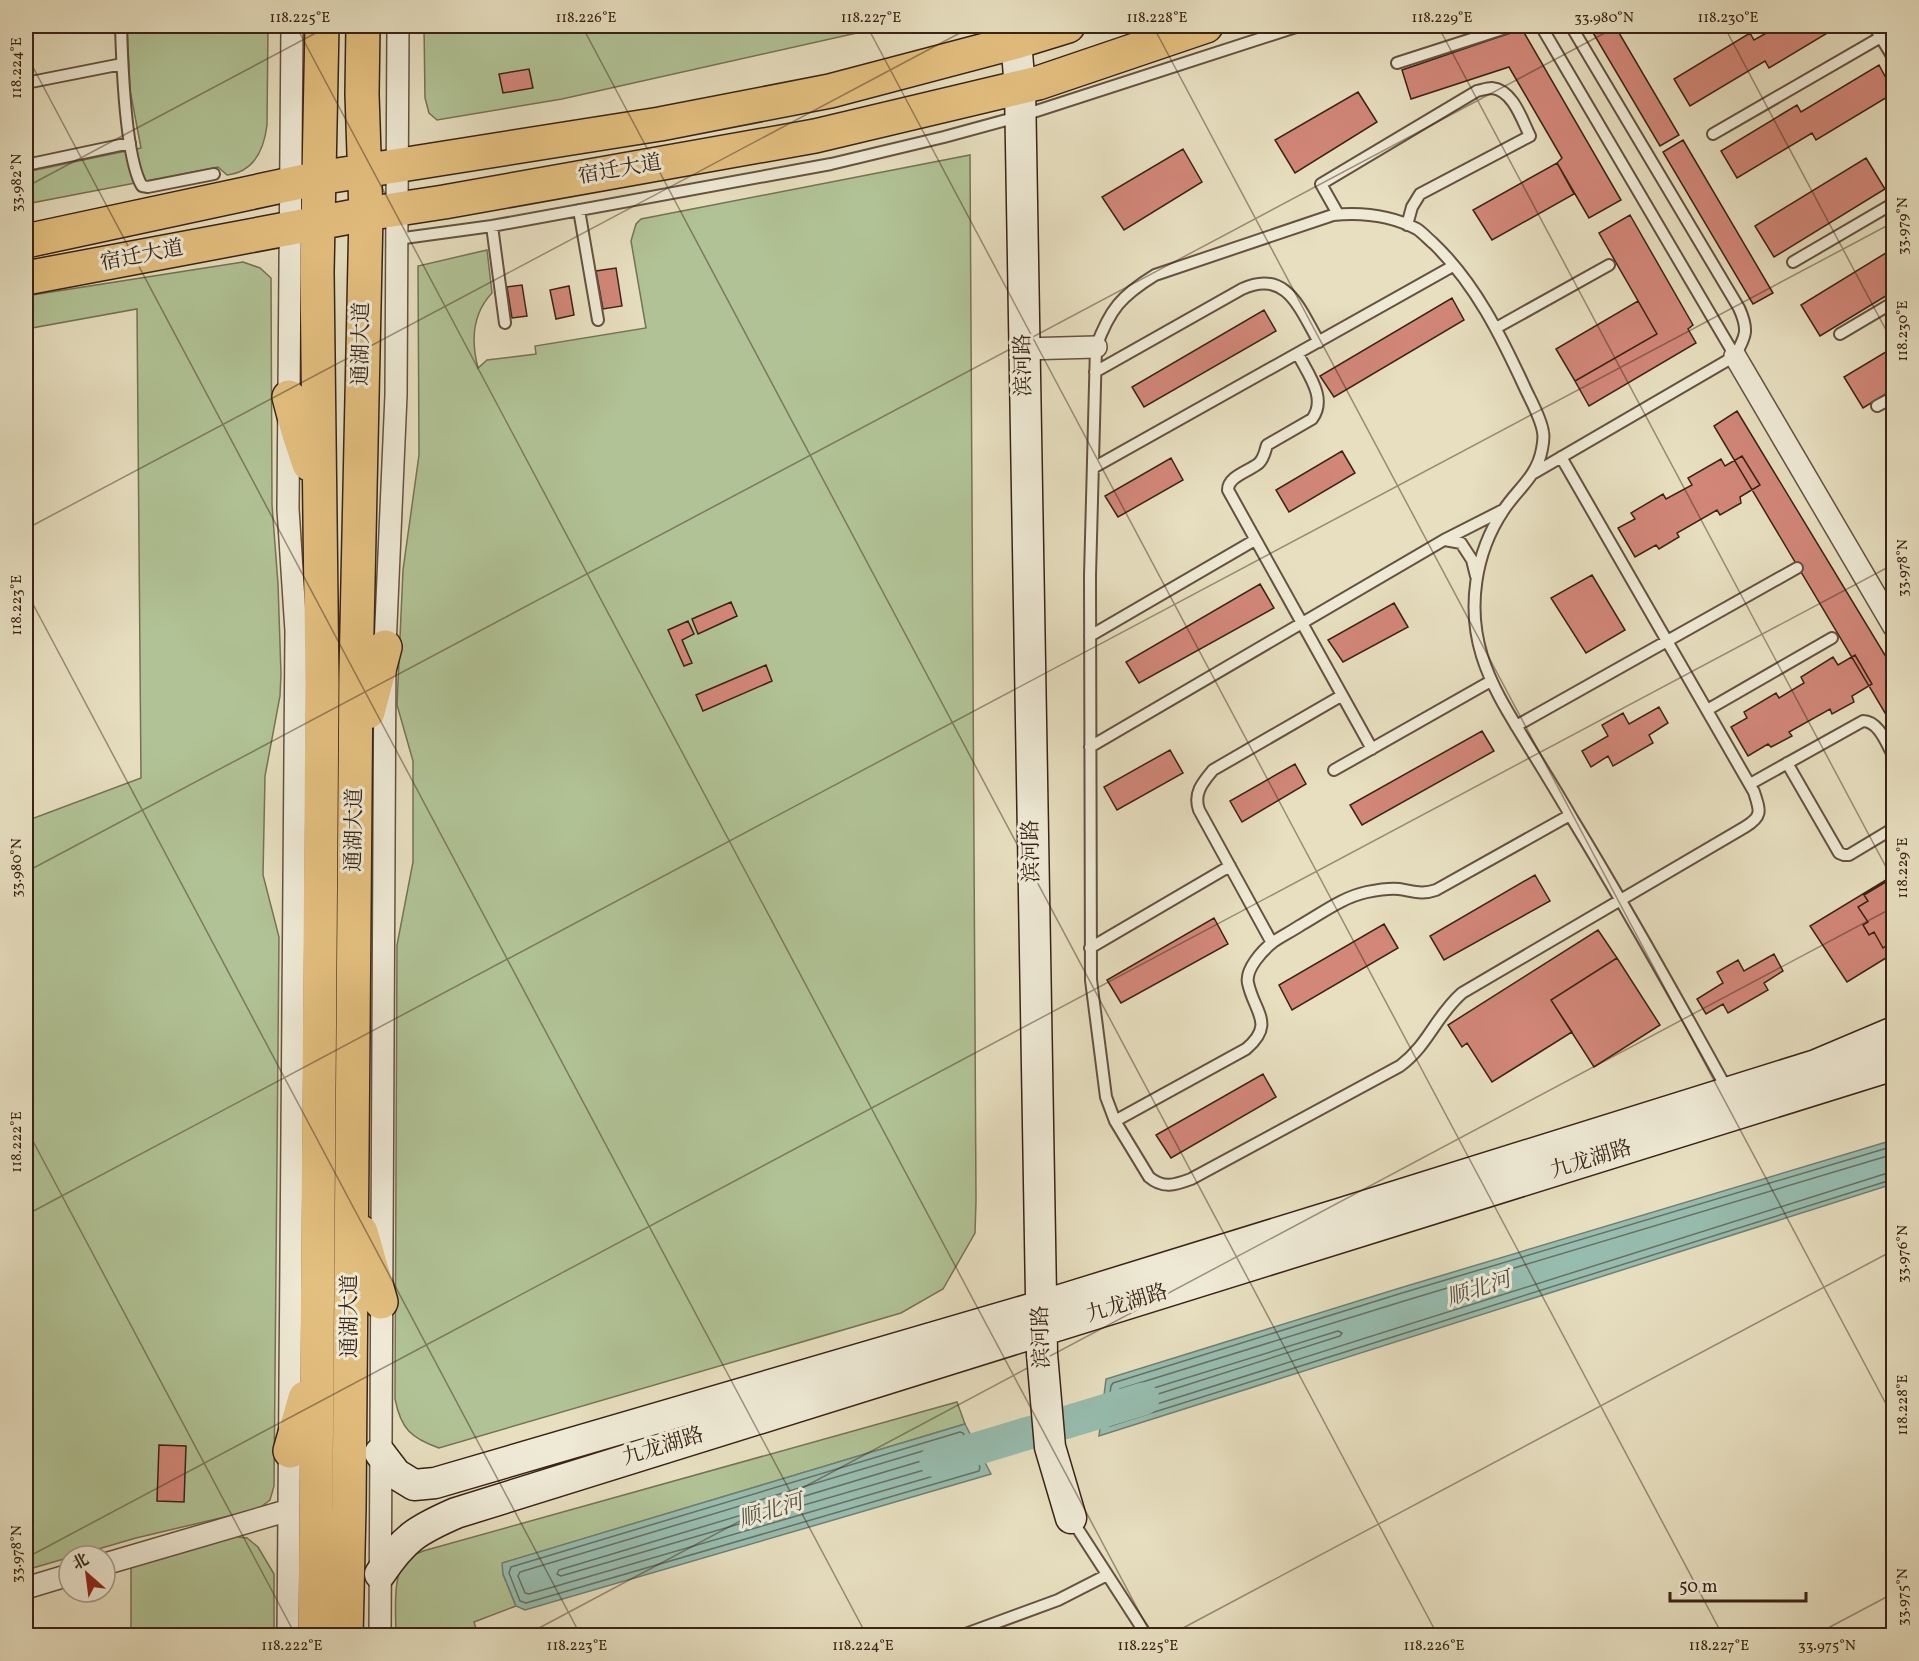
<svg xmlns="http://www.w3.org/2000/svg" width="1919" height="1661" font-family="Vollkorn,'Noto Serif SC',serif">
  <style>
    .green { fill: #b1c396; stroke: #757356; stroke-width: 1.5 }
    .water { fill: #97bdb0; stroke: #717f72; stroke-width: 1.5 }
    .lines { fill: none; stroke-linecap: round; stroke-linejoin: round }
    .shore { stroke: #687062; stroke-width: 1.5 }
    .river { stroke: #97bdb0; stroke-width: 33 }
    .building { fill: #d28779; stroke: #392315; stroke-width: 1.5 }
    .lane-casing { stroke: #645240; stroke-width: 14 }
    .street-casing { stroke: #645240; stroke-width: 24 }
    .secondary-casing { stroke: #392315; stroke-width: 33 }
    .primary-casing { stroke: #392315; stroke-width: 36 }
    .lane { stroke: #efead6; stroke-width: 10 }
    .street { stroke: #efead6; stroke-width: 21 }
    .secondary { stroke: #efead6; stroke-width: 30 }
    .primary { stroke: #e4c080; stroke-width: 33 }
    .ticks { fill: none; stroke: #392315; stroke-width: 1.5; stroke-opacity: 0.45 }
    .labels { text-anchor: middle; dominant-baseline: central; stroke-width: 6; stroke-linejoin: round; paint-order: stroke }
    .street-label { font-size: 21px; fill: #392315; stroke: #efead6 }
    .water-label { font-size: 22px; font-style: italic; fill: #555144; stroke: #efead6 }
    .neatline { fill: none; stroke: #392315; stroke-width: 2 }
    .ticks-label { font-size: 15px; text-anchor: middle; fill: #392315 }
  </style>
  <rect width="100%" height="100%" fill="#e7dfc0"/>
  <filter id="stains"><feTurbulence type="fractalNoise" baseFrequency=".00333" numOctaves="4"/><feColorMatrix values="0 0 0 0 .2 0 0 0 0 .09 0 0 0 0 .02 0 0 0 .5 -.17"/></filter>
  <radialGradient id="worn" r=".72"><stop offset=".6" stop-color="#630" stop-opacity="0"/><stop offset="1" stop-color="#630" stop-opacity=".3"/></radialGradient>
  <path class="green" d="M127 26H268L267 125C264 150 254 172 227 175L218 167 26 204V172L141 148 130 90Z
    M424 26H888L562 99 437 120 429 113 425 98Z
    M970 155 976 1201 975 1233 943 1289 901 1313 439 1448C411 1438 401 1429 395 1399L397 945 413 862V761L397 705 403 570 419 455 418 266 487 250 492 293C472 314 471 341 478 368L487 360 536 354 535 346 646 328 631 241 636 224 641 219Z
    M243 262 260 268 271 278 272 505 278 584 281 674 280 696 265 776 263 875 279 937 274 1486 270 1500 258 1509 136 1538 26 1570V821L141 778 137 309 26 329V296Z
    M957 1402 965 1424 503 1563V1574L516 1606 474 1622 478 1635 396 1636C396 1616 392 1574 406 1560 410 1556 418 1553 423 1551Z
    M231 1536 247 1538 258 1547 274 1574V1635L131 1636V1567Z"/>
  <path class="water" d="M1893 1140V1184L1099 1436 1106 1379 1400 1288Z
    M965 1424 991 1474 525 1610 516 1606 503 1574 502 1563Z"/>
  <g class="lines">
    <path class="shore" d="M1894 1146 1402 1293 1113 1383 1111 1386 1106 1424 1110 1426 1894 1179
      M1894 1154 1404 1301 1120 1389 1118 1391 1115 1414 1119 1416 1894 1171
      M1338 1331 1342 1333 1340 1336 1130 1403 1126 1401 1128 1396Z
      M960 1432 963 1433 980 1467 979 1471 526 1603 520 1601 509 1573 511 1567Z
      M956 1441 959 1442 970 1462 968 1466 529 1594 525 1593 518 1576 520 1572Z
      M951 1452H954L957 1457 955 1461 561 1576 557 1574 559 1570Z"/>
    <path class="river" d="M1064 1423 1143 1399
      M936 1461 1032 1432"/>
  </g>
  <path class="building" d="M1589 26H1615L1679 135 1660 146Z
    M1779 26H1839L1769 68 1765 61 1690 106 1674 79 1750 33 1754 40Z
    M1522 29 1621 200 1589 218 1557 163 1562 158 1509 67 1411 99 1402 70Z
    M1879 65 1894 93 1816 140 1812 133 1737 178 1721 151 1797 105 1801 112Z
    M529 69 533 88 503 93 499 74Z
    M1358 92 1377 122 1295 173 1275 140Z
    M1683 140 1773 293 1753 304 1663 152Z
    M1183 149 1202 182 1124 230 1102 197Z
    M1866 158 1885 189 1774 257 1755 226Z
    M1557 163 1574 194 1492 240 1473 210Z
    M1630 215 1693 325 1688 329 1696 343 1589 406 1575 381 1657 334 1599 233Z
    M1894 248V291L1820 336 1801 305Z
    M616 268 622 306 603 309 596 271Z
    M522 285 527 316 512 318 507 287Z
    M569 286 574 315 556 319 550 290Z
    M1452 298 1464 320 1334 397 1320 376Z
    M1638 301 1657 334 1575 381 1556 349Z
    M1264 310 1276 331 1144 407 1132 387Z
    M1894 347V389L1863 408 1844 377Z
    M1737 411 1894 670V728L1714 426Z
    M1342 451 1355 473 1289 512 1276 490Z
    M1742 456 1760 485 1740 497 1741 503 1720 515 1717 510 1677 533 1679 537 1659 549 1656 545 1635 557 1618 528 1635 519 1631 513 1663 494 1666 499 1692 485 1688 478 1721 459 1725 466Z
    M1171 458 1183 480 1118 517 1105 496Z
    M1592 575 1625 630 1586 653 1551 598Z
    M1260 584 1274 608 1139 683 1126 662Z
    M731 602 737 616 698 634 692 619Z
    M1394 603 1408 627 1343 662 1328 640Z
    M688 621 694 634 682 640 692 663 684 666 668 630Z
    M1855 655 1872 684 1852 696 1854 702 1832 714 1830 709 1789 732 1792 736 1771 747 1768 744 1748 756 1731 727 1747 718 1744 712 1776 693 1779 698 1804 683 1801 677 1833 657 1838 665Z
    M766 665 772 681 703 711 696 695Z
    M1659 707 1668 723 1649 735 1653 743 1613 766 1608 756 1591 767 1582 751 1608 736 1602 725 1623 713 1629 724Z
    M1482 731 1494 751 1362 825 1350 805Z
    M1170 750 1183 773 1117 810 1104 787Z
    M1295 764 1306 784 1242 822 1230 801Z
    M1535 875 1550 901 1444 960 1430 936Z
    M1894 875V953L1847 982 1810 926Z
    M1894 877V949L1890 943 1883 948 1874 932 1869 935 1863 925 1868 922 1858 907 1868 901 1864 895Z
    M1214 918 1228 944 1121 1003 1107 980Z
    M1384 924 1398 948 1292 1010 1279 985Z
    M1598 930 1617 958 1551 1000 1572 1032 1492 1082 1467 1043 1462 1047 1448 1025Z
    M1774 954 1783 971 1764 983 1768 990 1728 1013 1723 1004 1706 1014 1697 999 1723 983 1717 972 1738 960 1744 971Z
    M1617 958 1660 1025 1594 1067 1551 1000Z
    M1263 1074 1276 1097 1171 1158 1156 1135Z
    M159 1445 186 1446 184 1502 157 1501Z"/>
  <g class="lines">
    <g class="lane-casing">
      <path id="lane" d="M121 26C122 61 125 158 142 186L148 187 214 174
        M1541 26 1735 356
        M1874 26 1894 59
        M1397 63 1512 26
        M26 83 122 64
        M1713 134 1881 37
        M26 165 130 143
        M579 210 598 320
        M1338 214 1321 184 1477 91C1482 90 1487 88 1492 88 1513 90 1522 120 1530 136L1420 194 1412 207 1407 225
        M492 226 505 323
        M397 239 492 226 831 164 944 137 1021 116 1299 26
        M1793 262 1894 203
        M1496 328 1609 265
        M1840 334 1894 302
        M1298 354C1307 373 1328 398 1312 419L1267 445C1265 451 1264 458 1259 463 1250 471 1228 476 1228 490L1372 749
        M1095 372 1242 289C1287 268 1300 310 1319 342
        M1877 406 1894 397
        M1561 457 1754 792C1760 811 1763 816 1745 827L1462 993C1435 1017 1429 1044 1400 1066L1191 1179C1175 1185 1163 1189 1149 1177L1115 1121 1106 1097 1091 980 1090 576 1096 347C1110 309 1121 296 1155 275L1333 215C1363 212 1390 215 1417 229 1423 233 1428 239 1433 243 1475 283 1501 336 1525 388 1531 401 1541 418 1543 432 1544 437 1543 444 1542 449 1537 477 1517 489 1503 511 1475 553 1467 608 1482 656 1491 685 1507 711 1523 737 1540 765 1557 792 1573 820 1627 909 1678 1000 1728 1091
        M1093 468 1453 266
        M1534 473 1735 356C1746 336 1749 330 1739 308L1571 26
        M1445 540 1461 543 1472 560 1476 576
        M1090 636 1255 540
        M1707 710 1832 638
        M1516 726 1797 568
        M1090 747 1444 540 1503 510
        M1787 763 1839 853 1844 855H1849L1894 828
        M1334 770 1491 681
        M1750 784 1863 721C1879 721 1887 745 1894 757
        M1272 943 1199 810C1193 793 1203 782 1213 770L1341 696
        M1090 948 1230 866
        M1115 1121 1246 1049C1276 1024 1254 1012 1248 983 1245 969 1263 950 1273 942 1282 936 1292 931 1301 925 1322 913 1343 897 1367 892 1377 890 1389 888 1399 889 1413 891 1422 895 1436 890L1570 815
        M1072 1520 1147 1636
        M960 1636 1058 1600 1107 1575"/>
    </g>
    <g class="street-casing">
      <path id="street" d="M1024 349 1096 347
        M1735 356 1894 627
        M105 1564 289 1510
        M26 1588 69 1575
        M288 1636 296 631 288 509 292 26
        M380 1636 385 647 396 395 398 26"/>
    </g>
    <g class="secondary-casing">
      <path id="secondary" d="M1016 42 1020 87 1042 1354 1050 1447 1071 1518
        M380 1453 396 1474 414 1485 435 1483 1041 1306 1342 1213 1816 1065 1894 1032
        M380 1574C404 1538 417 1530 456 1513L1894 1065"/>
    </g>
    <g class="primary-casing">
      <path id="primary" d="M26 241 319 178 660 124 830 91 1016 42 1068 26
        M26 278 366 214 444 202 815 136 1038 83 1206 26
        M289 397 298 431 309 464
        M368 712 385 647
        M361 1232 381 1302
        M290 1451 305 1398
        M315 1636 322 684 317 272 322 26
        M346 1636 349 1508 356 673 366 214 362 94 363 26"/>
    </g>
    <use href="#lane" class="lane"/>
    <use href="#street" class="street"/>
    <use href="#secondary" class="secondary"/>
    <use href="#primary" class="primary"/>
  </g>
  <path class="ticks" d="M296 26 1152 1636M582 26 1438 1636M867 26 1723 1636M1153 26 1894 1419M1438 26 1894 882M1724 26 1894 345M26 54 867 1636M26 187 329 26M26 529 973 26M26 591 581 1636M26 872 1618 26M26 1128 296 1636M26 1215 1894 222M26 1558 1894 564M524 1636 1894 907M1168 1636 1894 1250M1813 1636 1894 1593"/>
  <g class="labels">
    <g class="street-label">
      <text transform="translate(620 170) rotate(-10)">宿迁大道</text>
      <text transform="translate(142 256) rotate(-11)">宿迁大道</text>
      <text transform="translate(362 344) rotate(-89)">通湖大道</text>
      <text transform="translate(1024 365) rotate(-91)">滨河路</text>
      <text transform="translate(355 830) rotate(-89)">通湖大道</text>
      <text transform="translate(1032 851) rotate(-91)">滨河路</text>
      <text transform="translate(1591 1160) rotate(-17)">九龙湖路</text>
      <text transform="translate(1127 1304) rotate(-17)">九龙湖路</text>
      <text transform="translate(350 1316) rotate(-90)">通湖大道</text>
      <text transform="translate(1042 1337) rotate(-92)">滨河路</text>
      <text transform="translate(663 1447) rotate(-17)">九龙湖路</text>
    </g>
    <g class="water-label">
      <text transform="translate(1479 1290) rotate(-18)">顺北河</text>
      <text transform="translate(771 1512) rotate(-17)">顺北河</text>
    </g>
  </g>
  <rect width="1919" height="1661" fill="none" stroke="#e7dfc0" stroke-width="66"/>
  <g transform="translate(87 1574) rotate(332)"><circle r="28" fill="#efead6" stroke="#a69a89" stroke-width="1.5"/>
  <path d="M0-4.5L10 22L0 15L-10 22Z" fill="#8f2418"/>
  <text y="-9" font-size="16" font-weight="bold" text-anchor="middle" fill="#392315">北</text>
  </g>
  <path d="M1670 1592v9h136v-9" fill="none" stroke="#392315" stroke-width="3"/>
  <text x="1679" y="1592" font-size="18" fill="#392315" stroke="#efead6" stroke-width="4.5" paint-order="stroke">50 m</text>
  <rect x="33" y="33" width="1853" height="1595" class="neatline"/>
  <g class="ticks-label">
    <text x="300" y="22">118.225°E</text>
    <text x="586" y="22">118.226°E</text>
    <text x="871" y="22">118.227°E</text>
    <text x="1157" y="22">118.228°E</text>
    <text x="1442" y="22">118.229°E</text>
    <text x="1604" y="22">33.980°N</text>
    <text x="1728" y="22">118.230°E</text>
    <text transform="translate(16 68) rotate(-90)" y="5">118.224°E</text>
    <text transform="translate(16 183) rotate(-90)" y="5">33.982°N</text>
    <text transform="translate(1902 226) rotate(-90)" y="5">33.979°N</text>
    <text transform="translate(1902 331) rotate(-90)" y="5">118.230°E</text>
    <text transform="translate(1902 568) rotate(-90)" y="5">33.978°N</text>
    <text transform="translate(16 605) rotate(-90)" y="5">118.223°E</text>
    <text transform="translate(1902 868) rotate(-90)" y="5">118.229°E</text>
    <text transform="translate(16 868) rotate(-90)" y="5">33.980°N</text>
    <text transform="translate(16 1142) rotate(-90)" y="5">118.222°E</text>
    <text transform="translate(1902 1254) rotate(-90)" y="5">33.976°N</text>
    <text transform="translate(1902 1405) rotate(-90)" y="5">118.228°E</text>
    <text transform="translate(16 1554) rotate(-90)" y="5">33.978°N</text>
    <text transform="translate(1902 1597) rotate(-90)" y="5">33.975°N</text>
    <text x="292" y="1650">118.222°E</text>
    <text x="577" y="1650">118.223°E</text>
    <text x="863" y="1650">118.224°E</text>
    <text x="1148" y="1650">118.225°E</text>
    <text x="1434" y="1650">118.226°E</text>
    <text x="1719" y="1650">118.227°E</text>
    <text x="1827" y="1650">33.975°N</text>
  </g>
  <rect width="100%" height="100%" filter="url(#stains)"/>
  <rect width="100%" height="100%" fill="url(#worn)"/>
</svg>
